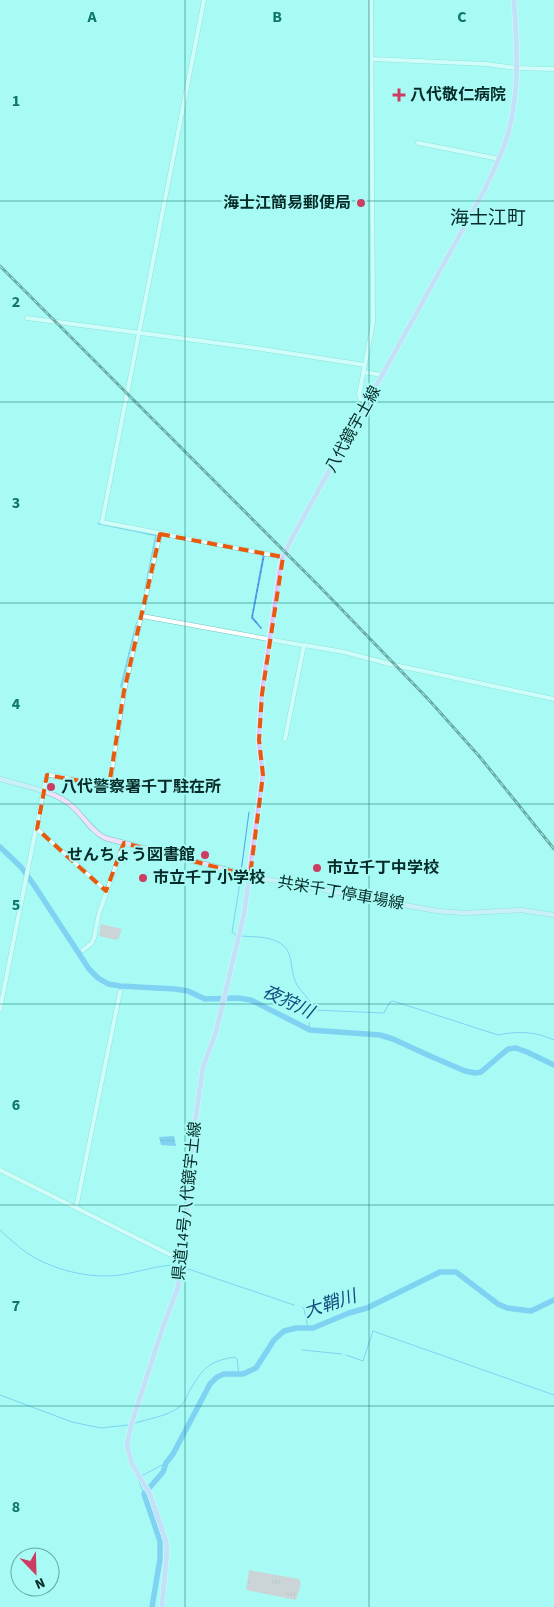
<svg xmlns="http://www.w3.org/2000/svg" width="554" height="1607" font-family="'Source Sans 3','Noto Sans JP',sans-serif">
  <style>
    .grass { fill: url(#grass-tufts) }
    .garden { fill: #f6a7b3 }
    .water { fill: url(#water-rules) }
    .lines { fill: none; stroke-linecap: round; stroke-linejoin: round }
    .stream { stroke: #4ea0ee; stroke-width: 1 }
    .river { stroke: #4ea0ee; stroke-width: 5.5 }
    .tertiary-casing { stroke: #71c3bd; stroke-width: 5 }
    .secondary-casing { stroke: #71c3bd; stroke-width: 5.5 }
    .primary-casing { stroke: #fff; stroke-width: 6 }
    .tertiary { stroke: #fff; stroke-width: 4 }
    .secondary { stroke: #f1dffe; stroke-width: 4.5 }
    .primary { stroke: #e3bffd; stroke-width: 5 }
    .rail-casing { stroke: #1e4a47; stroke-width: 3 }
    .rail { stroke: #a8fbf4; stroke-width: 1; stroke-dasharray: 4; stroke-linecap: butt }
    .marked { fill: none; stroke: #e8590c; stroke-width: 4; stroke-dasharray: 10 6; stroke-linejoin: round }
    .grid { fill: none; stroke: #0f766e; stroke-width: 1; stroke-opacity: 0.55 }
    .poi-dot { fill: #cc3d61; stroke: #a8fbf4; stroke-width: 2 }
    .labels { text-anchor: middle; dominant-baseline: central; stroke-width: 4; stroke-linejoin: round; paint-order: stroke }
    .poi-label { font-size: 16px; font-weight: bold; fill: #062b29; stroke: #a8fbf4; text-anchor: start }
    .street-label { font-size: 16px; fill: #062b29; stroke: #a8fbf4 }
    .water-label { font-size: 18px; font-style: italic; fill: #124c7f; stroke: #a8fbf4 }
    .quarter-label { font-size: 19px; fill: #062b29; stroke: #a8fbf4 }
    .grid-label { font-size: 16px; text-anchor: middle; font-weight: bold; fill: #0f766e; stroke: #a8fbf4; stroke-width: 4; stroke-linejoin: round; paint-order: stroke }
  </style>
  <defs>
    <pattern id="grass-tufts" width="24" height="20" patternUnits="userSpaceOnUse" patternTransform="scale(1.25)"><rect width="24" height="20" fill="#f6a7b3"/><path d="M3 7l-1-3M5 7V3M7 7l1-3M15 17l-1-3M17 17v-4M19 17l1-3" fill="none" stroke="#d1909a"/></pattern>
    <pattern id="water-rules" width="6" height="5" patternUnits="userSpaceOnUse" patternTransform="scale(1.25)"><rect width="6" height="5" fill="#4ea0ee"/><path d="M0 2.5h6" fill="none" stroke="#3f83c1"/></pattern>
  </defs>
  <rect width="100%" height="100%" fill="#a8fbf4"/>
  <path class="grass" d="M249 1570 299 1579 301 1584 296 1600 246 1590Z"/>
  <path class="garden" d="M101 924 122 929 119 938 116 940 99 936Z"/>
  <path class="water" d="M98 523 157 534 145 591H144L155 536 97 524Z
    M263 554H265L253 617 262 628 261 629 251 618Z
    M136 622H137L122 688 120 687Z
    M174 1136 176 1146 161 1145 159 1137Z"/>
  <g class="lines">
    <path class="stream" d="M241 872 249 812
      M236 935 232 932 241 876
      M240 936C252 937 267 936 278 942 295 950 289 969 296 983 300 991 308 997 312 1005 313 1009 312 1013 311 1016
      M314 1010 384 1013 390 1002 393 1001 498 1035C517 1031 535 1031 554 1040
      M309 1023 310 1030
      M0 1230C9 1238 17 1246 27 1253 53 1270 89 1279 120 1275 139 1272 158 1265 177 1265
      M188 1269 294 1305
      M302 1307 304 1309 308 1328
      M302 1350 342 1354
      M346 1355 363 1361 373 1331 554 1395
      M0 1395 72 1422 101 1428 128 1425
      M135 1423C148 1419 167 1416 178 1408 184 1404 186 1398 189 1392 202 1369 208 1361 235 1357L237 1359 239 1374
      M141 1476 166 1463
      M138 1479 144 1494"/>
    <path class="river" d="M0 847 21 867 34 885 89 969 98 978 108 984 120 986 175 989 188 991 205 999 238 998 251 1000 310 1030 380 1035 393 1039 430 1056 465 1071 475 1073 481 1072 508 1049 516 1048 527 1052 554 1065
      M152 1607 160 1559V1541L144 1494 163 1472 166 1463 173 1454 210 1384 217 1377 224 1374H243L256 1368 274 1340 284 1331 296 1328H313L349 1313 367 1308 440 1272H456L498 1304 507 1308 531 1311 554 1300"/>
    <g class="tertiary-casing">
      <path id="tertiary" d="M204 0 102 522 283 557
        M372 59 486 64 516 68 554 69
        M418 143 499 159
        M27 318 255 348 365 365
        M363 372 383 375
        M368 404 360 399 359 395 373 323 371 0
        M142 616 301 645
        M285 739 304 645 344 652 390 664 554 699
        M37 829 106 891
        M83 950 92 943 94 938 99 913 124 843
        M0 1009 46 778 47 775H50L104 785 110 782 124 691 160 534
        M0 1170 183 1261
        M76 1208 120 992"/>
    </g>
    <g class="secondary-casing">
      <path id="secondary" d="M0 779C23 786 53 790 72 806 84 817 91 831 105 838L250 876 437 911 466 913 521 910 554 915"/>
    </g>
    <g class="primary-casing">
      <path id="primary" d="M162 1607 167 1551 166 1541 150 1494 132 1464 127 1445 132 1422 163 1327 178 1287 183 1261 188 1206 193 1136 203 1067 216 1032 244 914 263 775 259 740 262 694 280 570 283 557 292 538 484 191C493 172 502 154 508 134 520 91 517 44 514 0"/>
    </g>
    <use href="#tertiary" class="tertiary"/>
    <use href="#secondary" class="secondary"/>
    <use href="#primary" class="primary"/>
    <g class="rail-casing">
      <path id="rail" d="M0 266 320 587 429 700 479 756 554 849"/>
    </g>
    <use href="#rail" class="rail"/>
  </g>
  <path d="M0 0H554V1607H0ZM160 534 283 557 262 694 259 740 263 775 250 876 124 843 106 891 37 829 47 775 109 786 124 691Z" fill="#a8fbf4" fill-opacity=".55" fill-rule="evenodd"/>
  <path class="marked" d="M160 534 283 557 262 694 259 740 263 775 250 876 124 843 106 891 37 829 47 775 109 786 124 691Z"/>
  <path class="grid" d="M185 0V1607M369 0V1607M0 201H554M0 402H554M0 603H554M0 804H554M0 1004H554M0 1205H554M0 1406H554"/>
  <g class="poi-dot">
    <path d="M396.5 87.5h5v5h5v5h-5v5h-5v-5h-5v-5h5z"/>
    <circle cx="361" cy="203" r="5"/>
    <circle cx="51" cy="787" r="5"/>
    <circle cx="205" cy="855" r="5"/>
    <circle cx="317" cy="868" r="5"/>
    <circle cx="143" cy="878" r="5"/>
  </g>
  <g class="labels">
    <g class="poi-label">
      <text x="410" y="95">八代敬仁病院</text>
      <text x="351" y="203" text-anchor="end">海士江簡易郵便局</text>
      <text x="61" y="787">八代警察署千丁駐在所</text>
      <text x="195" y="855" text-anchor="end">せんちょう図書館</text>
      <text x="327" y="868">市立千丁中学校</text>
      <text x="153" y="878">市立千丁小学校</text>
    </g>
    <g class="street-label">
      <text transform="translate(353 429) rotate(-61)">八代鏡宇土線</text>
      <text transform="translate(341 893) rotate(10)">共栄千丁停車場線</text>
      <text transform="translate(187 1201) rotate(-84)">県道14号八代鏡宇土線</text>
    </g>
    <g class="water-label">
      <text transform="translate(288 1002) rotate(25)">夜狩川</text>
      <text transform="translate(330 1304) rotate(-18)">大鞘川</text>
    </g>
    <g class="quarter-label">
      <text x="488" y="218">海士江町</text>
    </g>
  </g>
  <g class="grid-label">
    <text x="92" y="22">A</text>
    <text x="277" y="22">B</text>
    <text x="462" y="22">C</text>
    <text x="16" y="106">1</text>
    <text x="16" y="307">2</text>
    <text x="16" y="508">3</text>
    <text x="16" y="709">4</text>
    <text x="16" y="910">5</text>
    <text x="16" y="1110">6</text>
    <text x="16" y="1311">7</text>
    <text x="16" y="1512">8</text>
  </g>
  <g transform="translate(35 1572) rotate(157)"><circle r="24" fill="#a8fbf4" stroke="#67a8a3"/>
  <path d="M0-4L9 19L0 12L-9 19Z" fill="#cc3d61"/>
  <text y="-8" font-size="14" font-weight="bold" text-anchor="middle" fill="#062b29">N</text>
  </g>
</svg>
